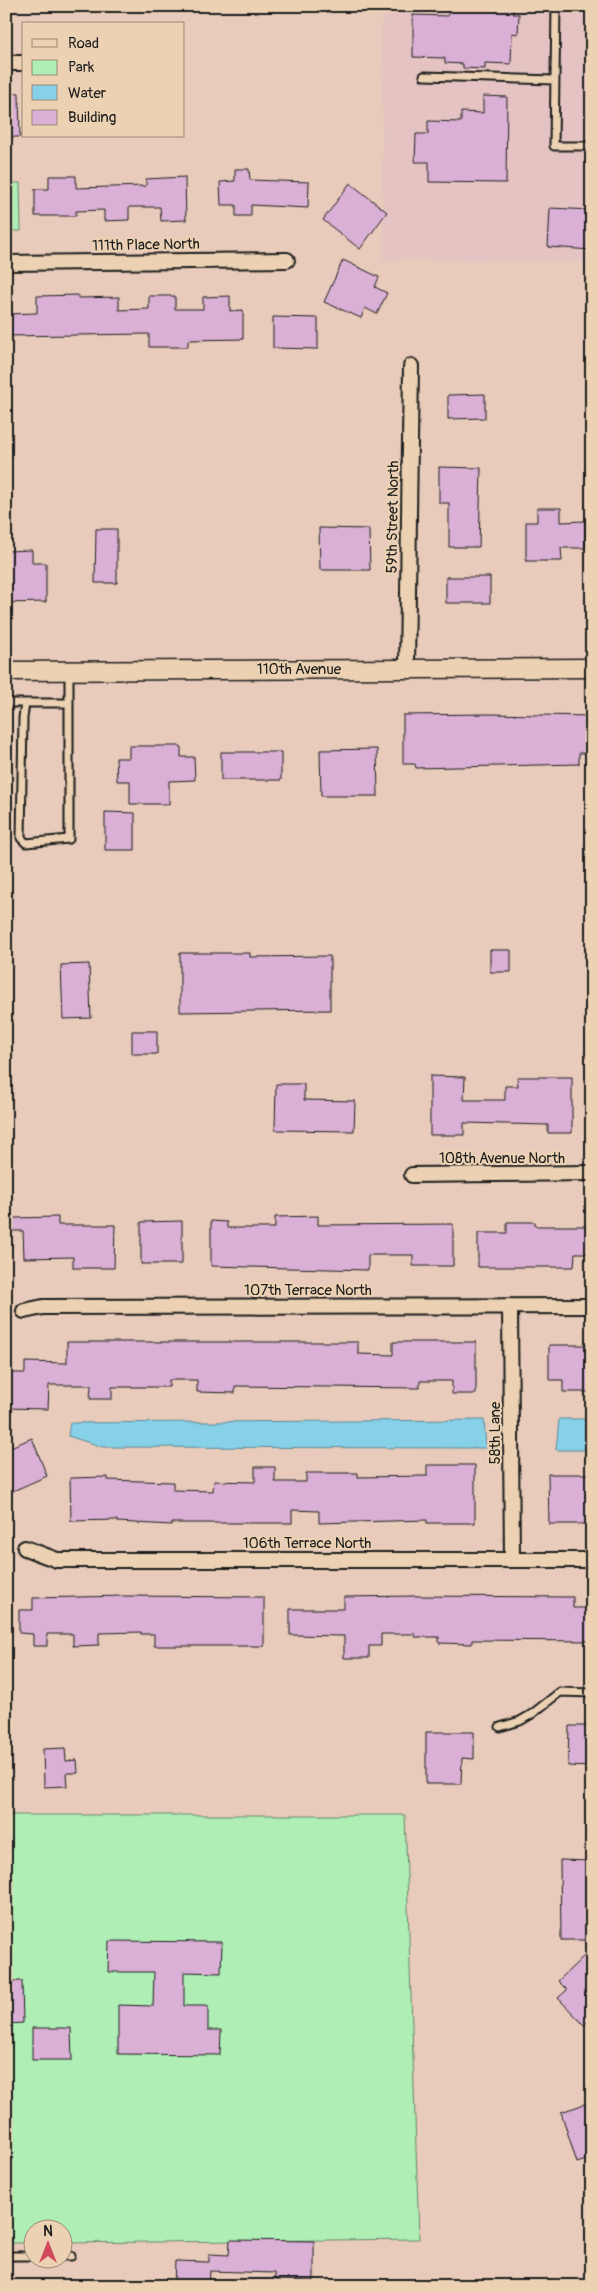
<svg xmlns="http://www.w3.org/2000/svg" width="598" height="2292" font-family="Pangolin,sans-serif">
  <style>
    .built { fill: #e4c3c2 }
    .green { fill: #afefb6; stroke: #668669 }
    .water { fill: #87d1e8; stroke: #5c8996 }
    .building { fill: #dab0d6; stroke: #1c1c1c }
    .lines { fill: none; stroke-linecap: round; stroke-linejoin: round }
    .service-casing { stroke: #1c1c1c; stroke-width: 11 }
    .minor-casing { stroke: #1c1c1c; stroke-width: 18 }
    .tertiary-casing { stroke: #1c1c1c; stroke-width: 21 }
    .service { stroke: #ecd2b3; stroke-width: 7 }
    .minor { stroke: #ecd2b3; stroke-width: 14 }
    .tertiary { stroke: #ecd2b3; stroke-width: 18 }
    .labels { text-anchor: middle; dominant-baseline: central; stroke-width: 4; stroke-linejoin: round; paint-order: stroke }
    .street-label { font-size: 15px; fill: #1c1c1c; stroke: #ecd2b3 }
  </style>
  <rect width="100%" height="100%" fill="#e8cbba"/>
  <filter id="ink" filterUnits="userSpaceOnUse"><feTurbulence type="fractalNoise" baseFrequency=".02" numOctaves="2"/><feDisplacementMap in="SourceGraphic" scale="10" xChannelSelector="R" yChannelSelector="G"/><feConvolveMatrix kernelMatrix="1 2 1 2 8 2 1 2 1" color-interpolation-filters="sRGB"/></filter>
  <g filter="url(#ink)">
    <path class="built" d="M382 6H592V262L383 259Z"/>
    <path class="green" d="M6 183H20L21 231H6Z
      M6 1815H405L419 2239 63 2243 62 2230H32V2243H6Z"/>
    <path class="water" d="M559 1419H592V1450H556Z
      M484 1420 486 1448 103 1447 68 1436 70 1423Z"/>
    <path class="building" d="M448 6H513V14H519L518 34 512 33 511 64 485 63V69L463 68V64L445 63V58L413 57V15L448 16Z
      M19 93 20 137H6V94Z
      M483 96 507 97 506 183 429 182V162H415L416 134H428V121L461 122V112L483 113Z
      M235 169H249L250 180 309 182 308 208 251 205V216H236V205H221L220 182 235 181Z
      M49 176H76V188L146 186V179L185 177 186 220 161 221 160 207H129V220L104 221V210L76 211V216H35V189H49Z
      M350 183 387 212 360 249 323 220Z
      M550 208 592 210V250L548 247Z
      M343 260 379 277 375 287 387 293 377 314 365 308 361 318 324 302Z
      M78 295V298L119 297V310L149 309V296H175V309H203V297L230 296V311L243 310V339L188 340V347H149V334L6 336V314L37 313V296Z
      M273 317 318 318V349L273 348Z
      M485 394V418L448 419V395Z
      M439 467 481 468 479 547H449V503H439Z
      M537 508H561V522L585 521V548H561L562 561H526V522H537Z
      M319 528 369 529 370 570H320Z
      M96 529H117V583H95Z
      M32 550V563H46V602L6 603V551Z
      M446 577H490V603H446Z
      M488 714 592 716V753H579V764L416 768 415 764H403V715Z
      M129 746H181V757H194L195 780 169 781V804H130V781H117L116 758H129Z
      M377 749 378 796H321L320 750Z
      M221 752H281V780H221Z
      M105 812 135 813V850H105Z
      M490 950H511V972H490Z
      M180 953H250V957L330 956V1010L180 1012Z
      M89 964 91 1018 63 1019 61 965Z
      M132 1031H157V1054H132Z
      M430 1076 465 1077 464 1100H505V1086H518L517 1077H572V1133H548V1125L464 1123V1135H430Z
      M276 1084H304V1100L355 1101 354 1131 275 1130Z
      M318 1216V1225L453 1224V1266H413V1255H368V1270L211 1266V1221L227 1222V1228H275V1217Z
      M58 1217V1225H115L114 1268H73V1257L24 1258 23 1231H12V1218Z
      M182 1221V1264H141V1222Z
      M507 1222H535V1226H592V1253H575L574 1267H478V1233H507Z
      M67 1342H358V1354L393 1355V1342H476V1394H452V1381H420V1388L235 1386V1393L197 1392V1380H169V1387H112V1399H90L91 1385H49L48 1409 6 1408V1373H25V1362L67 1363Z
      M549 1345H592V1392H563V1380H549Z
      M32 1438 47 1476 6 1494V1449Z
      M427 1465H475V1523H427V1520L319 1523V1511L292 1510V1523H172V1525L117 1522V1520L71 1521 70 1478 108 1477V1480L173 1482V1490L213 1491 214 1481 255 1482V1467H275V1482H306V1473H358V1477L427 1476Z
      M548 1474H589V1485H592V1524H549Z
      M124 1596 264 1597V1646H154V1634H141V1632L99 1633V1645L73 1646V1634H47V1646H33V1634L19 1633V1610H33V1598Z
      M415 1596 573 1597V1608H592V1641L472 1640V1644L439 1643V1637H415V1634H381V1646H369V1658H344V1636L290 1635V1609H344V1597Z
      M569 1726H592V1767L568 1766Z
      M426 1732H474V1759L462 1758 461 1784H426Z
      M65 1748 66 1761 77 1760 78 1773H66L67 1786 44 1787 43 1749Z
      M560 1860 592 1861V1892H588L589 1940H561Z
      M109 1941 222 1942 221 1973 184 1972V2006H208V2030H221L220 2055 118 2054V2005L153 2006 154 1972H108Z
      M585 1955 592 1962V2017L584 2025 558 1998 567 1990 558 1981Z
      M6 1981H22L23 2023 6 2024Z
      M32 2028H71L72 2060H32Z
      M585 2104 592 2126V2158L577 2163 561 2112Z
      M230 2240 314 2241V2281L275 2280V2273L210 2271 209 2286H174L175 2261 209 2262V2254L229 2255Z"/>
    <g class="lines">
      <g class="service-casing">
        <path id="service" d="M556 6 554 146H592
          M424 76 555 80
          M69 671V839L26 843 21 838 23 718 25 703H69
          M6 703H25
          M500 1727 520 1721 532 1714 560 1692 592 1693
          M6 2256H32
          M62 2256H71"/>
      </g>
      <g class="minor-casing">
        <path id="minor" d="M6 63H24
          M6 263 287 260
          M407 669 411 366
          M412 1175 592 1173
          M510 1306 512 1560
          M24 1311 43 1307 592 1306
          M25 1548 57 1560H592"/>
      </g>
      <g class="tertiary-casing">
        <path id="tertiary" d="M6 671 592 668"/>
      </g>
      <use href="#service" class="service"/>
      <use href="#minor" class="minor"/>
      <use href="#tertiary" class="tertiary"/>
    </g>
  </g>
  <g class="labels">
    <g class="street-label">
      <text transform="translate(146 245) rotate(-1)">111th Place North</text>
      <text transform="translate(393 517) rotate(-89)">59th Street North</text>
      <text x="299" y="669">110th Avenue</text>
      <text x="502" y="1158">108th Avenue North</text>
      <text x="308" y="1290">107th Terrace North</text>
      <text transform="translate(495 1433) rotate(-90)">58th Lane</text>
      <text x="307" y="1543">106th Terrace North</text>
    </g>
  </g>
  <rect width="598" height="2292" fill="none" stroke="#ecd2b3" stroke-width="25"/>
  <rect x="12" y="12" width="573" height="2267" fill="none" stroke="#1c1c1c" stroke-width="2" filter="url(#ink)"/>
  <rect x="22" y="22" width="162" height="115" fill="#ecd2b3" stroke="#998977"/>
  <rect x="32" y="39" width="25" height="8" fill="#ecd2b3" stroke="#998977"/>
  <text x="68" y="48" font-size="15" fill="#1c1c1c">Road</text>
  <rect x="32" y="60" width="25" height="15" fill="#afefb6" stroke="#998977"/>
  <text x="68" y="72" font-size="15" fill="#1c1c1c">Park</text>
  <rect x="32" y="85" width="25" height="15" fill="#87d1e8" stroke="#998977"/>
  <text x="68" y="98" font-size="15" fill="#1c1c1c">Water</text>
  <rect x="32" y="110" width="25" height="15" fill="#dab0d6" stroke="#998977"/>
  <text x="68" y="122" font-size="15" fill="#1c1c1c">Building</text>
  <g transform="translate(48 2244)"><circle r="24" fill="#ecd2b3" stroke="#998977"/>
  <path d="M0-4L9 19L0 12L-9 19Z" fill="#d1495b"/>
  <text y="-8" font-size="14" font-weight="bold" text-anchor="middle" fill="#1c1c1c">N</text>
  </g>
</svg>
